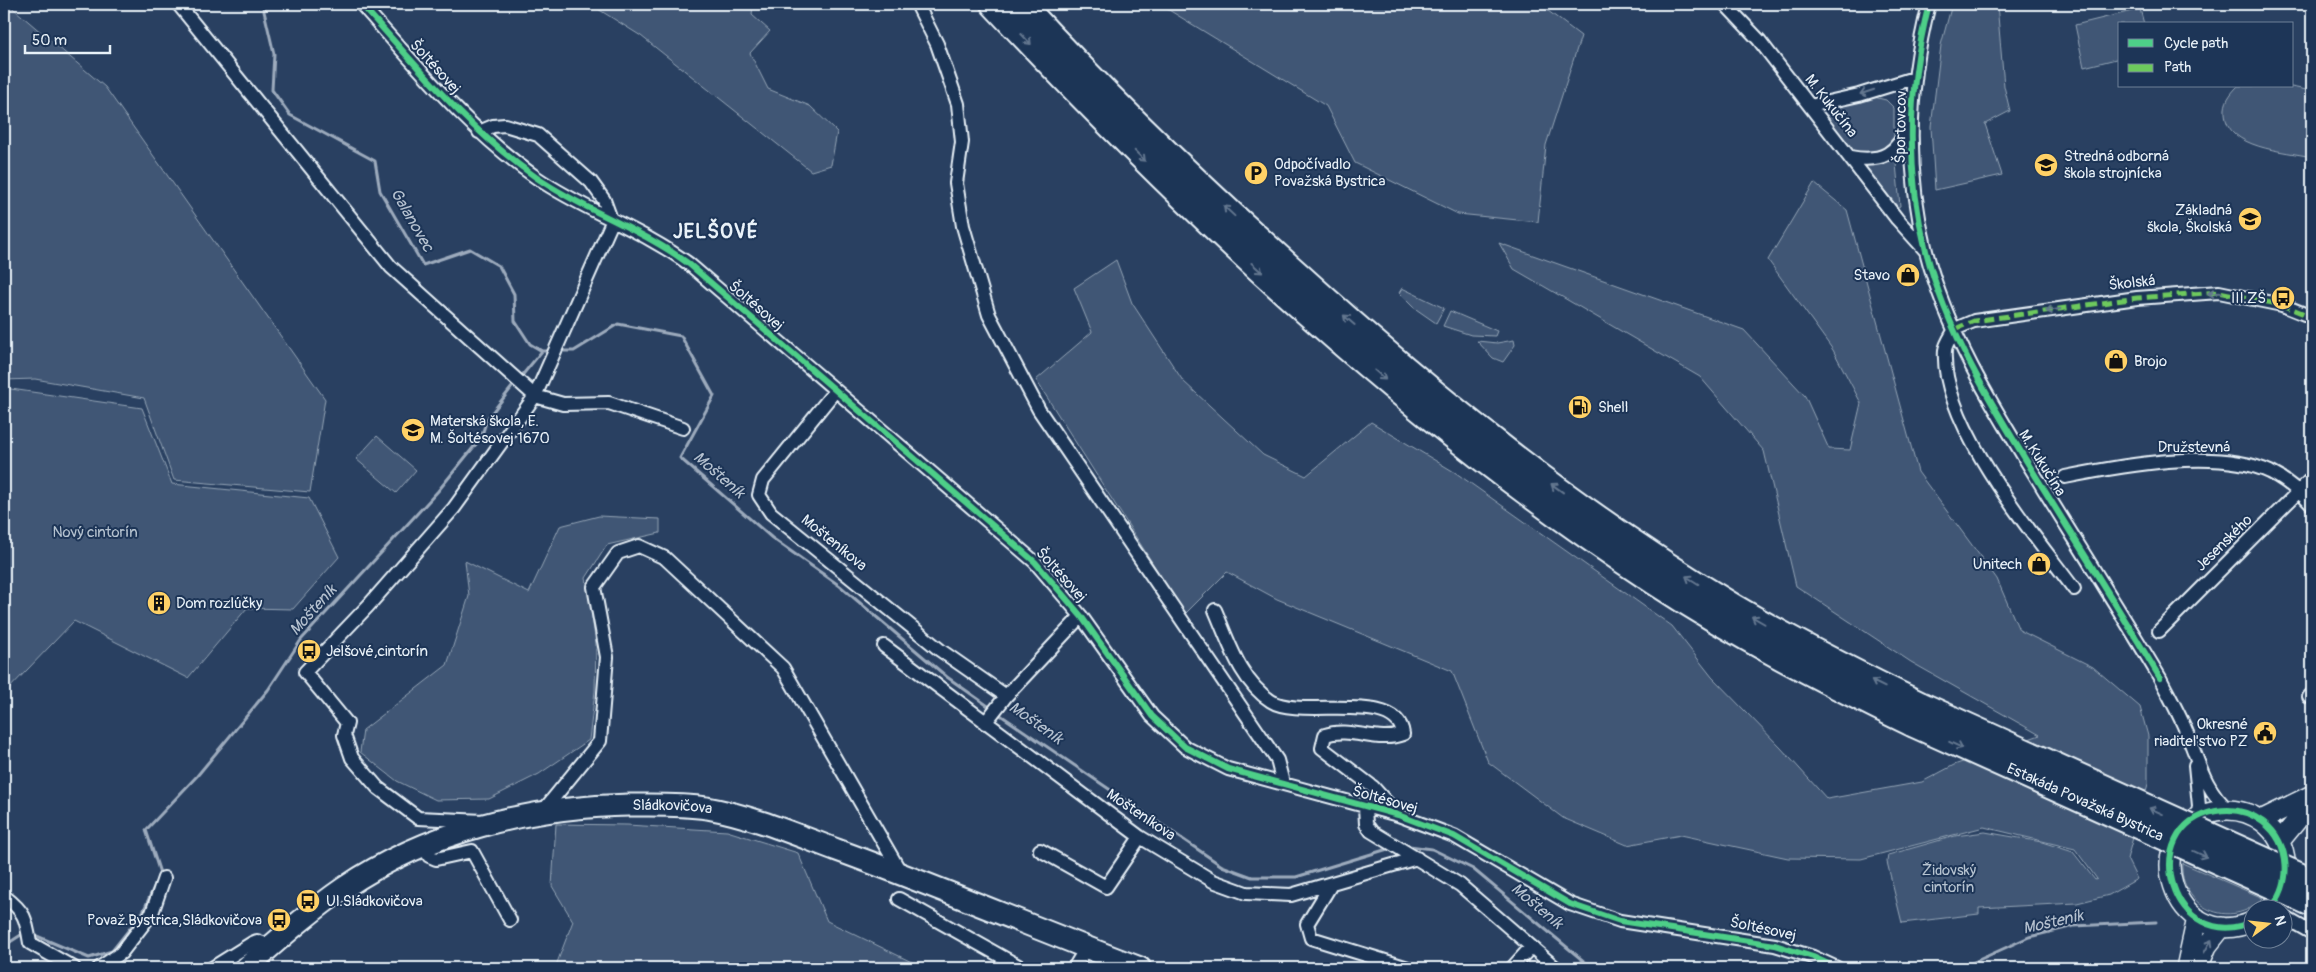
<svg xmlns="http://www.w3.org/2000/svg" width="2316" height="972" font-family="Pangolin,sans-serif">
  <style>
    .green { fill: #415774; stroke: #94a4b6 }
    .lines { fill: none; stroke-linecap: round; stroke-linejoin: round }
    .stream { stroke: #9dabbd; stroke-width: 3 }
    .street-casing { stroke: #e8f1f8; stroke-width: 16 }
    .secondary-casing { stroke: #e8f1f8; stroke-width: 22 }
    .primary-casing { stroke: #e8f1f8; stroke-width: 25 }
    .highway-casing { stroke: #e8f1f8; stroke-width: 28 }
    .street { stroke: #1d3557; stroke-width: 12 }
    .secondary { stroke: #1d3557; stroke-width: 19 }
    .primary { stroke: #1d3557; stroke-width: 21 }
    .highway { stroke: #1d3557; stroke-width: 24 }
    .highway-bridge-casing { stroke: #e8f1f8; stroke-width: 28; stroke-linecap: butt }
    .highway-bridge { stroke: #1d3557; stroke-width: 24 }
    .quiet { stroke: #6dc95d; stroke-width: 5; stroke-dasharray: 10 5; stroke-linecap: butt }
    .cycleway-casing { stroke: #1d3557; stroke-width: 9 }
    .cycleway { stroke: #4dcf88; stroke-width: 6 }
    .oneway { stroke: #64778f }
    .labels { text-anchor: middle; dominant-baseline: central; stroke-width: 4; stroke-linejoin: round; paint-order: stroke }
    .street-label { font-size: 15px; fill: #e8f1f8; stroke: #1d3557 }
    .poi-label { font-size: 15px; fill: #e8f1f8; stroke: #1d3557; text-anchor: start }
    .park-label { font-size: 15px; fill: #b6c3d0; stroke: #1d3557 }
    .water-label { font-size: 16px; font-style: italic; fill: #b6c2d0; stroke: #1d3557 }
    .district-label { font-size: 20px; font-weight: bold; letter-spacing: 1px; fill: #e8f1f8; stroke: #1d3557 }
  </style>
  <rect width="100%" height="100%" fill="#294061"/>
  <filter id="ink" filterUnits="userSpaceOnUse"><feTurbulence type="fractalNoise" baseFrequency=".02" numOctaves="2"/><feDisplacementMap in="SourceGraphic" scale="10" xChannelSelector="R" yChannelSelector="G"/><feConvolveMatrix kernelMatrix="1 2 1 2 8 2 1 2 1" color-interpolation-filters="sRGB"/></filter>
  <g filter="url(#ink)">
    <path class="green" d="M4 4H8L105 87 325 399 310 492 174 480 144 398 35 379 4 380Z
      M590 4H753L752 15 770 31 750 53 768 89 810 106 837 132 831 165 811 171 641 36Z
      M1159 4H1539L1581 36 1546 145 1538 222 1458 214 1355 163 1326 106Z
      M1952 4H1997L2004 86 2010 111 1985 124 2002 175 1935 190 1931 127 1941 45Z
      M2140 9 2144 24H2120V58L2084 67 2075 25Z
      M2238 86H2286L2312 91V157C2285 151 2226 149 2225 113 2224 102 2230 94 2238 86Z
      M1874 97 1886 100 1894 108V143L1879 154 1854 153 1827 118C1830 102 1860 100 1874 97Z
      M1895 153 1900 206 1898 207 1862 163Z
      M1814 183 1847 210 1918 472 1997 579 2019 630 2093 667 2140 707 2148 736V784L2127 859 2137 879 2109 895 2077 903 1979 908V914L1902 923 1887 862 1888 855 1955 836 1985 832 2042 842 2073 852 2095 880 2097 879 2075 849 1984 827 1861 859 1788 858 1681 835 1627 845 1563 818 1488 762 1452 671 1277 599 1227 572 1185 614 1036 380 1092 332 1074 288 1116 260 1132 303 1183 381 1263 455 1306 476 1371 422 1456 473 1672 626 1712 677 1781 748 1827 799 1922 782 1954 765 2040 735 1911 662 1796 586 1764 451 1700 377 1514 269 1499 243 1744 330 1805 396 1829 449 1850 450 1861 403 1833 350 1768 260Z
      M1402 288 1444 308 1436 323 1413 307 1399 293Z
      M1450 311 1497 331 1495 336 1471 335 1443 326Z
      M1514 340 1515 345 1503 362 1493 358 1477 341 1497 343Z
      M4 388 142 408 172 484 309 498 339 557 293 609 247 608 188 678 74 621 4 694Z
      M377 436 416 470 396 493 356 459Z
      M599 516 660 519V533L607 545 586 578 596 644 595 691 589 740 539 774 489 799 436 800 397 781 360 752 363 730 447 665 469 596 465 561 529 593 560 526Z
      M556 824 627 825 727 831 798 853 827 921 924 968H555L573 921 552 886Z
      M2182 863 2263 898C2231 932 2179 907 2182 863Z"/>
    <g class="lines">
      <path class="stream" d="M260 4 263 7 274 54 272 90 290 115 375 161 380 191 423 265 470 249 499 266 514 294 515 321 530 344 542 351
        M558 351H574L618 324 681 336 714 396 680 458 772 538 840 586 947 677 991 708
        M520 378 542 351H551
        M996 712 1222 866 1252 877H1296L1391 848
        M1402 845 1432 849 1473 869 1592 968
        M32 934 89 958 112 951 143 912 160 873 146 830 197 776 268 690 301 640 438 491 481 438 487 419 516 382
        M4 946 24 933
        M1961 968 2029 937 2074 926 2156 922"/>
      <g class="street-casing">
        <path id="street" d="M178 4 391 267 535 396 563 404 609 403 683 428
          M361 4C416 65 468 130 537 178 585 211 642 229 689 264L1035 562 1081 616 1152 716 1185 747 1228 769 1398 815 1454 836 1570 904 1620 921 1775 945 1813 957 1837 968
          M917 4 937 44 958 104 962 142 956 183 963 226 989 315 1039 410 1277 760 1283 783
          M1725 4 1759 40 1897 219 1925 250
          M1929 4C1908 86 1905 168 1926 251 1948 337 1997 413 2043 488 2082 551 2122 614 2160 678 2168 694 2177 710 2184 726 2197 755 2203 789 2229 810
          M1810 106 1859 95 1914 78
          M479 132 493 126 505 125 538 135 591 182 604 200 612 222 535 396 454 508 368 606 305 672 347 723 344 735 352 758 378 788 418 818 484 821
          M1850 157C1883 163 1896 154 1910 124
          M1955 329 1974 321 2137 298 2219 292 2282 305 2312 317
          M1955 329C1952 335 1946 343 1945 350 1940 423 2032 532 2074 589
          M835 391 763 480 759 495 771 513 940 650 1006 696 1081 616
          M2065 477C2120 466 2217 447 2270 472 2286 480 2300 492 2312 505
          M1215 610C1229 642 1240 681 1271 701 1300 720 1398 689 1403 734 1377 744 1351 726 1325 735L1322 748 1373 787 1398 815
          M2159 631 2312 478
          M884 646 1140 837 1213 881 1246 893 1291 895 1417 858
          M2309 697 2312 694
          M985 723 1006 696
          M2195 765 2199 806 2197 818
          M1365 807 1366 824 1371 831 1460 885 1556 968
          M543 811 600 741 607 657 594 587 618 553 639 546 665 558 783 668 901 873
          M424 846 429 856 436 859 472 851 510 920
          M1040 850 1106 887 1140 837
          M1332 883 1307 924 1311 938 1408 968
          M4 896C25 912 26 918 30 943L74 968
          M899 899 1022 968
          M2284 917 2312 933
          M99 968 121 953 152 913 164 878
          M212 968 252 943 257 941 271 946
          M1074 968 1086 948
          M1512 968 1531 947"/>
      </g>
      <g class="secondary-casing">
        <path id="secondary" d="M2261 820 2312 795
          M2280 841 2312 802
          M2254 921C2173 958 2133 827 2216 811 2233 808 2250 812 2263 822 2291 843 2293 885 2269 910
          M2186 968 2197 918
          M2198 968 2207 946 2222 927"/>
      </g>
      <g class="primary-casing">
        <g id="primary">
          <path id="s1" d="M246 968C277 941 309 912 344 888 428 831 529 807 629 805 655 805 681 804 707 808 752 816 794 834 837 850 939 887 1039 930 1140 968"/>
        </g>
      </g>
      <g class="highway-casing">
        <path id="highway" d="M993 4C1192 217 1409 421 1654 582 1736 636 1824 681 1912 724
          M1022 4C1109 99 1202 188 1298 274 1433 397 1576 512 1733 606 1794 642 1858 674 1922 705"/>
      </g>
      <use href="#street" class="street"/>
      <use href="#secondary" class="secondary"/>
      <use href="#primary" class="primary"/>
      <use href="#highway" class="highway"/>
      <g class="highway-bridge-casing">
        <g id="highway-bridge">
          <path d="M1922 705 2312 881"/>
          <path id="s2" d="M1912 724 2312 904"/>
        </g>
      </g>
      <use href="#highway-bridge" class="highway-bridge"/>
      <path class="quiet" d="M1955 329 1974 321 2137 298 2219 292 2282 305 2312 317"/>
      <g class="cycleway-casing">
        <path id="cycleway" d="M361 4C416 65 468 130 537 178 585 211 642 229 689 264L1035 562 1081 616 1152 716 1185 747 1228 769 1398 815 1454 836 1570 904 1620 921 1775 945 1813 957 1837 968
          M1929 4C1908 86 1905 168 1926 251 1948 337 1997 413 2043 488 2082 551 2122 614 2160 678
          M2254 921C2173 958 2133 827 2216 811 2233 808 2250 812 2263 822 2291 843 2293 885 2269 910"/>
      </g>
      <use href="#cycleway" class="cycleway"/>
    </g>
    <defs><path id="oneway-shaft" d="M-6 0H5M1.5-3L5.5 0L1.5 3" fill="none" stroke-width="1.6" stroke-linecap="round" stroke-linejoin="round" transform="scale(1.25)"/></defs>
    <g class="oneway">
      <use href="#oneway-shaft" transform="translate(1026 39) rotate(47)"/>
      <use href="#oneway-shaft" transform="translate(1867 92) rotate(162)"/>
      <use href="#oneway-shaft" transform="translate(1140 156) rotate(45)"/>
      <use href="#oneway-shaft" transform="translate(1229 211) rotate(-137)"/>
      <use href="#oneway-shaft" transform="translate(1257 268) rotate(42)"/>
      <use href="#oneway-shaft" transform="translate(2215 293) rotate(179)"/>
      <use href="#oneway-shaft" transform="translate(2053 310) rotate(172)"/>
      <use href="#oneway-shaft" transform="translate(1349 320) rotate(-139)"/>
      <use href="#oneway-shaft" transform="translate(1380 375) rotate(41)"/>
      <use href="#oneway-shaft" transform="translate(1557 488) rotate(-144)"/>
      <use href="#oneway-shaft" transform="translate(1692 580) rotate(-148)"/>
      <use href="#oneway-shaft" transform="translate(1758 620) rotate(-150)"/>
      <use href="#oneway-shaft" transform="translate(1878 684) rotate(-154)"/>
      <use href="#oneway-shaft" transform="translate(1956 745) rotate(25)"/>
      <use href="#oneway-shaft" transform="translate(2156 811) rotate(-156)"/>
      <use href="#oneway-shaft" transform="translate(2200 854) rotate(24)"/>
      <use href="#oneway-shaft" transform="translate(2208 946) rotate(-60)"/>
    </g>
  </g>
  <defs>
    <g id="school-disc" transform="scale(1.25)"><circle r="9.5" fill="#ffd166" stroke="#1d3557"/><path d="M0-5L7-2L0 1L-7-2ZM-4 1L0 2.5L4 1V4Q0 6-4 4Z" fill="#111"/></g>
    <g id="parking-disc" transform="scale(1.25)"><circle r="9.5" fill="#ffd166" stroke="#1d3557"/><path d="M-3.5-5.5H1a3.5 3.5 0 0 1 0 7H-1V5.5H-3.5ZM-1-3.4V-.6H.8a1.4 1.4 0 0 0 0-2.8Z" fill="#111"/></g>
    <g id="shop-disc" transform="scale(1.25)"><circle r="9.5" fill="#ffd166" stroke="#1d3557"/><path d="M-5-2.5h2.3a2.7 3.5 0 0 1 5.4 0H5L5.5 6h-11ZM-1.5-2.5h3a1.5 2.3 0 0 0-3 0Z" fill="#111"/></g>
    <g id="bus-disc" transform="scale(1.25)"><circle r="9.5" fill="#ffd166" stroke="#1d3557"/><path d="M-5-6H5V4H4V6H2V4H-2V6H-4V4H-5ZM-3.5-4V0h7V-4ZM-3.5 1.2v1.5H-2V1.2ZM2 1.2v1.5H3.5V1.2Z" fill="#111"/></g>
    <g id="fuel-disc" transform="scale(1.25)"><circle r="9.5" fill="#ffd166" stroke="#1d3557"/><path d="M-5.5-6h7V0h2V4h1.3V-2.5L3-4.5l.8-.8L6-3V5H2.5V1h-1V6h-7ZM-4.2-4.7v3.2H.2V-4.7Z" fill="#111"/></g>
    <g id="building-disc" transform="scale(1.25)"><circle r="9.5" fill="#ffd166" stroke="#1d3557"/><path d="M-4-6H4V6H1V3H-1V6H-4ZM-2.5-4.3h1.7v1.8h-1.7ZM.8-4.3h1.7v1.8H.8ZM-2.5-1h1.7V.8h-1.7ZM.8-1h1.7V.8H.8Z" fill="#111"/></g>
    <g id="civic-disc" transform="scale(1.25)"><circle r="9.5" fill="#ffd166" stroke="#1d3557"/><path d="M-.6-6.5H3V-4.5H.6V-3L4-1V1h2V6H-6V1h2V-1L-.6-3ZM-1.2 2.5V6h2.4V2.5Z" fill="#111"/></g>
  </defs>
  <g fill-rule="evenodd">
    <use href="#school-disc" x="2046" y="165"/>
    <use href="#parking-disc" x="1256" y="173"/>
    <use href="#school-disc" x="2250" y="219"/>
    <use href="#shop-disc" x="1908" y="275"/>
    <use href="#bus-disc" x="2283" y="298"/>
    <use href="#shop-disc" x="2116" y="361"/>
    <use href="#fuel-disc" x="1580" y="407"/>
    <use href="#school-disc" x="413" y="430"/>
    <use href="#shop-disc" x="2039" y="564"/>
    <use href="#building-disc" x="159" y="603"/>
    <use href="#bus-disc" x="309" y="651"/>
    <use href="#civic-disc" x="2265" y="733"/>
    <use href="#bus-disc" x="308" y="901"/>
    <use href="#bus-disc" x="279" y="920"/>
  </g>
  <g class="labels">
    <g class="street-label">
      <text transform="translate(435 67) rotate(48)">Šoltésovej</text>
      <text transform="translate(1831 106) rotate(52)">M. Kukučína</text>
      <text transform="translate(1901 127) rotate(-89)">Športovcov</text>
      <text transform="translate(2132 283) rotate(-6)">Školská</text>
      <text transform="translate(756 306) rotate(41)">Šoltésovej</text>
      <text x="2194" y="447">Družstevná</text>
      <text transform="translate(2042 463) rotate(58)">M. Kukučína</text>
      <text transform="translate(834 543) rotate(39)">Mošteníkova</text>
      <text transform="translate(2224 543) rotate(-45)">Jesenského</text>
      <text transform="translate(1061 575) rotate(48)">Šoltésovej</text>
      <text transform="translate(1385 800) rotate(16)">Šoltésovej</text>
      <text stroke="none"><textPath href="#s2" startOffset="190">Estakáda Považská Bystrica</textPath></text>
      <text stroke="none"><textPath href="#s1" startOffset="471">Sládkovičova</textPath></text>
      <text transform="translate(1141 815) rotate(34)">Mošteníkova</text>
      <text transform="translate(1763 929) rotate(12)">Šoltésovej</text>
    </g>
    <g class="poi-label">
      <text x="2064" y="156">Stredná odborná<tspan x="2064" dy="17">škola strojnícka</tspan></text>
      <text x="1274" y="164">Odpočívadlo<tspan x="1274" dy="17">Považská Bystrica</tspan></text>
      <text x="2232" y="210" text-anchor="end">Základná<tspan x="2232" dy="17">škola, Školská</tspan></text>
      <text x="1890" y="275" text-anchor="end">Stavo</text>
      <text x="2266" y="298" text-anchor="end">III.ZŠ</text>
      <text x="2134" y="361">Brojo</text>
      <text x="1598" y="407">Shell</text>
      <text x="430" y="421">Materská škola, E.<tspan x="430" dy="17">M. Šoltésovej 1670</tspan></text>
      <text x="2022" y="564" text-anchor="end">Unitech</text>
      <text x="176" y="603">Dom rozlúčky</text>
      <text x="326" y="651">Jelšové,cintorín</text>
      <text x="2248" y="724" text-anchor="end">Okresné<tspan x="2248" dy="17">riaditeľstvo PZ</tspan></text>
      <text x="326" y="901">Ul.Sládkovičova</text>
      <text x="262" y="920" text-anchor="end">Považ.Bystrica,Sládkovičova</text>
    </g>
    <g class="park-label">
      <text x="95" y="532">Nový cintorín</text>
      <text x="1949" y="870">Židovský<tspan x="1949" dy="17">cintorín</tspan></text>
    </g>
    <g class="water-label">
      <text transform="translate(412 220) rotate(60)">Galanovec</text>
      <text transform="translate(719 475) rotate(41)">Mošteník</text>
      <text transform="translate(313 610) rotate(-48)">Mošteník</text>
      <text transform="translate(1036 723) rotate(35)">Mošteník</text>
      <text transform="translate(1537 906) rotate(40)">Mošteník</text>
      <text transform="translate(2053 922) rotate(-13)">Mošteník</text>
    </g>
    <g class="district-label">
      <text x="716" y="231">JELŠOVÉ</text>
    </g>
  </g>
  <rect width="2316" height="972" fill="none" stroke="#1d3557" stroke-width="20"/>
  <rect x="10" y="10" width="2296" height="952" fill="none" stroke="#e8f1f8" stroke-width="2" filter="url(#ink)"/>
  <rect x="2118" y="22" width="175" height="65" fill="#1d3557" stroke="#6e8097"/>
  <rect x="2128" y="39" width="25" height="8" fill="#4dcf88" stroke="#6e8097"/>
  <text x="2164" y="48" font-size="15" fill="#e8f1f8">Cycle path</text>
  <rect x="2128" y="64" width="25" height="8" fill="#6dc95d" stroke="#6e8097"/>
  <text x="2164" y="72" font-size="15" fill="#e8f1f8">Path</text>
  <g transform="translate(2268 924) rotate(75)"><circle r="24" fill="#1d3557" stroke="#6e8097"/>
  <path d="M0-4L9 19L0 12L-9 19Z" fill="#ffd166"/>
  <text y="-8" font-size="14" font-weight="bold" text-anchor="middle" fill="#e8f1f8">N</text>
  </g>
  <path d="M25 45v8h85v-8" fill="none" stroke="#e8f1f8" stroke-width="2.5"/>
  <text x="32" y="45" font-size="15" fill="#e8f1f8" stroke="#1d3557" stroke-width="4" paint-order="stroke">50 m</text>
</svg>
